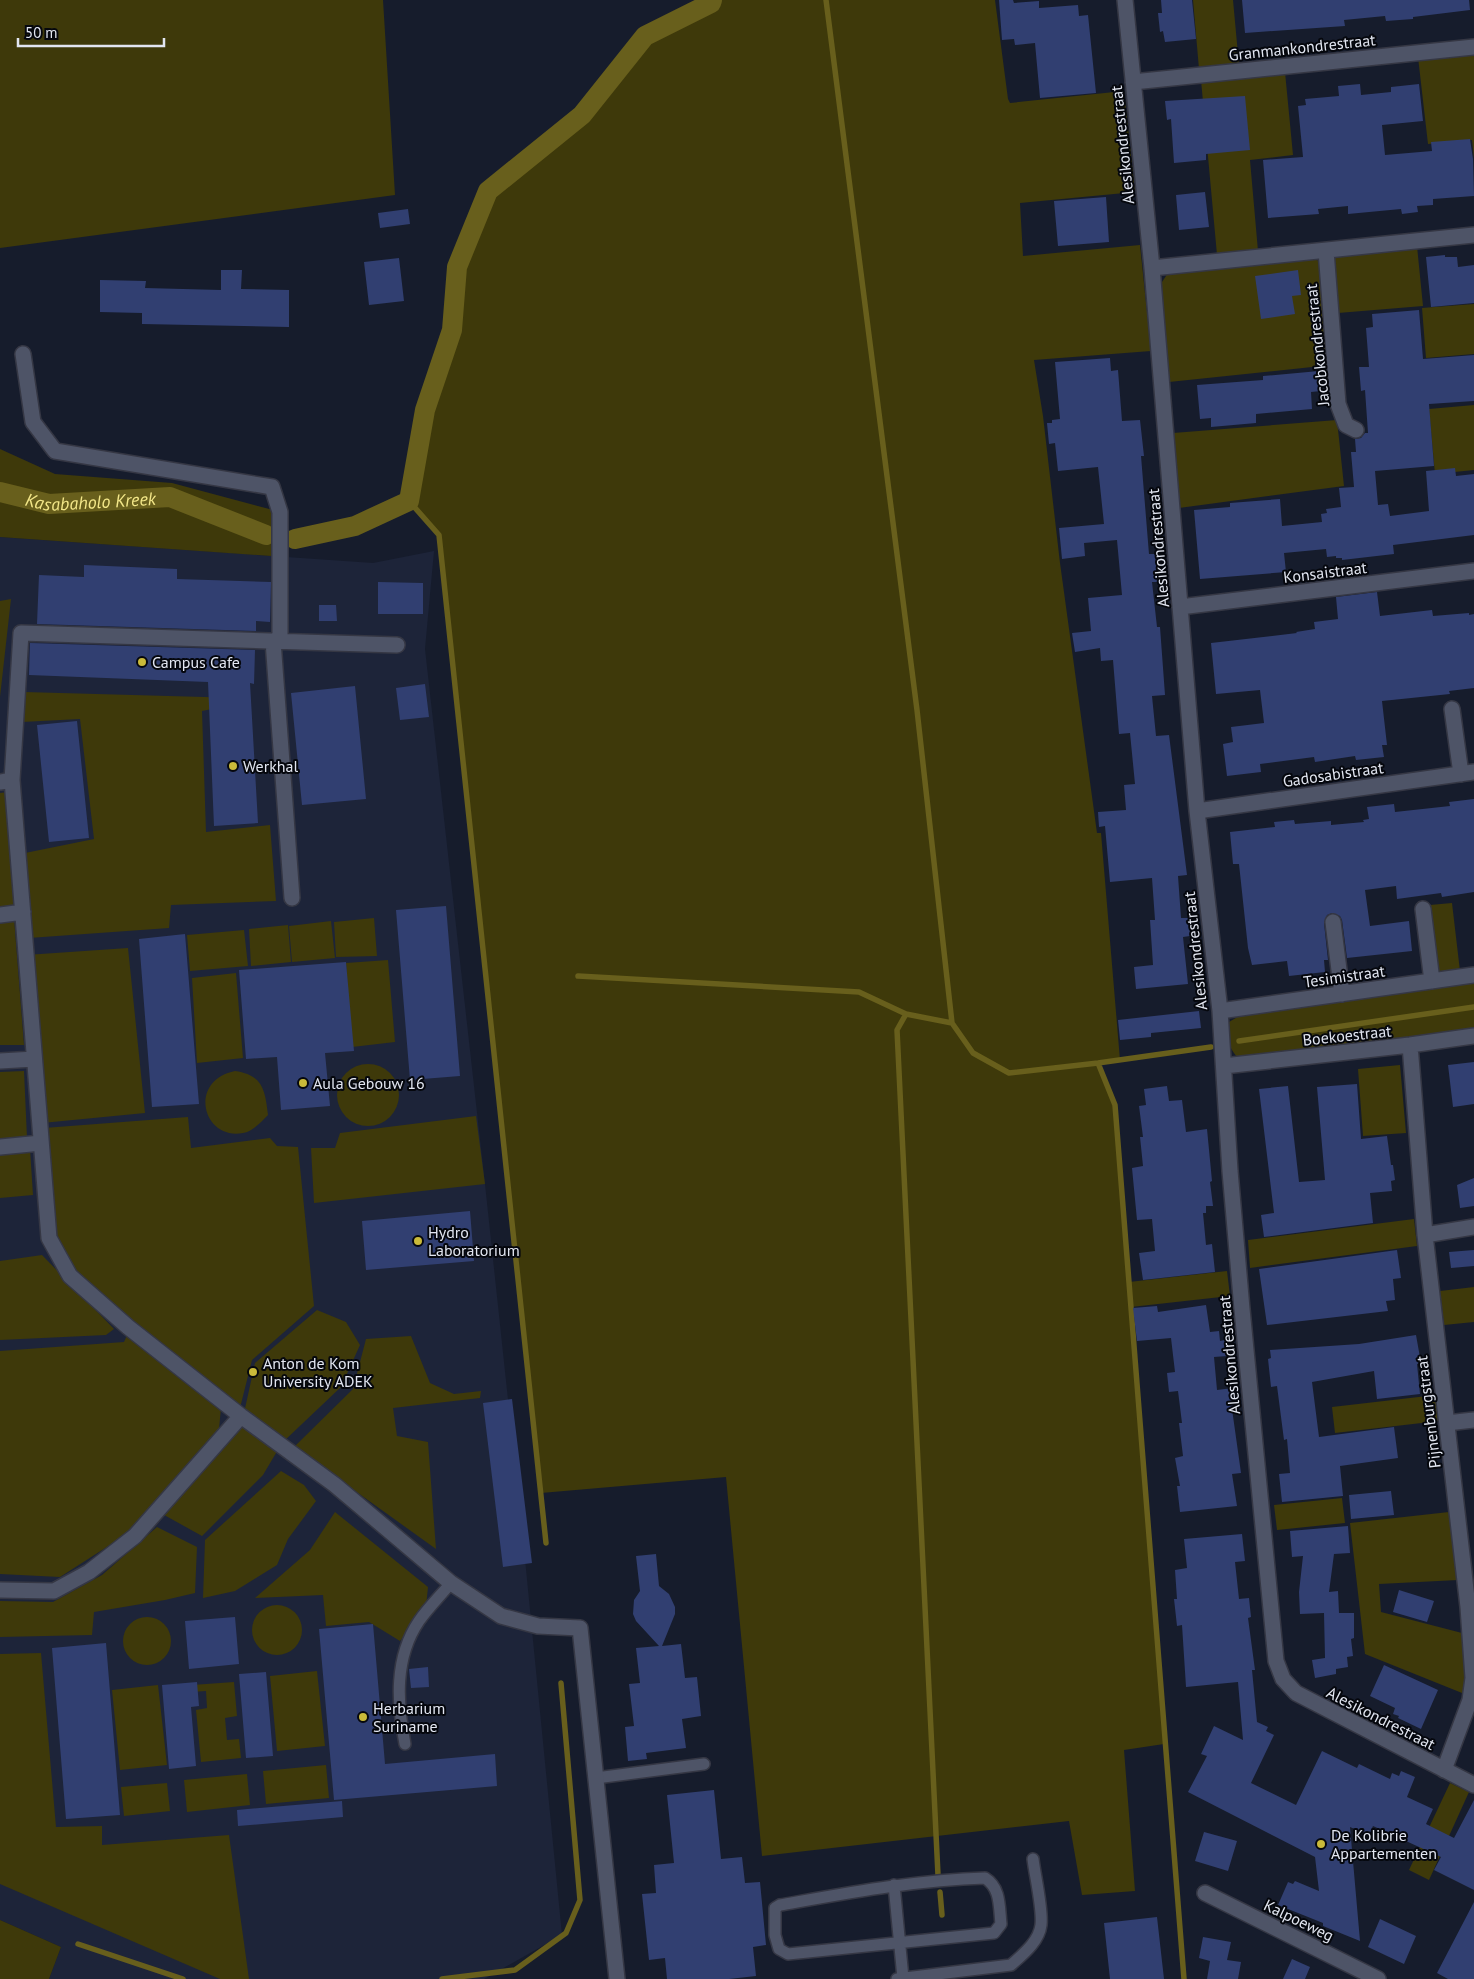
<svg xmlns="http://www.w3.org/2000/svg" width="1474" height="1979" font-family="'PT Sans',sans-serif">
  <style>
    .built { fill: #1d2439 }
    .green { fill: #3e390a }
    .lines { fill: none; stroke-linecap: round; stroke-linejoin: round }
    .stream { stroke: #685f1c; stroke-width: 5.5 }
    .canal { stroke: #685f1c; stroke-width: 20 }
    .building { fill: #313f71 }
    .lane-casing { stroke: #353744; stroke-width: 14 }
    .street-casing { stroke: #353744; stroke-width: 18 }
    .lane { stroke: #4e5467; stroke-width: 11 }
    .street { stroke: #4e5467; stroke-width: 15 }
    .poi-dot { fill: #caba3a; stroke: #05070d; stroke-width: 2 }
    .labels { text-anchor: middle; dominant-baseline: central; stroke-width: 4; stroke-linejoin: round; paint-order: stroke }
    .street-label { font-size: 16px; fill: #e2e6f1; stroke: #05070d }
    .poi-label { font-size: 16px; fill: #e2e6f1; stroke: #05070d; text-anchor: start }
    .water-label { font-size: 18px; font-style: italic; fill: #f3e789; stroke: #05070d }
  </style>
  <rect width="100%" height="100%" fill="#161c2c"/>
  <path class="built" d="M0 537 373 563 434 551 425 649 485 1184 525 1559 562 1935 484 1979H49L61 1947 0 1920Z"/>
  <path class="green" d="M0 0H383L395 195 0 248Z
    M712 0H995L1008 99 1010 103 1124 91 1135 192 1020 203 1023 256 1140 245 1151 351 1034 360 1043 416 1060 563 1097 833H1101L1120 1060 1098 1064 1115 1105 1129 1282 1227 1271 1230 1296 1131 1307 1164 1744 1124 1750 1135 1891 1082 1895 1069 1821 762 1856 726 1477 541 1493 439 535 409 501 425 410 452 330 457 267 488 191 582 115 645 36 710 3Z
    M1193 0H1233L1239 65 1199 69Z
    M1474 52V158L1472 140 1428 144 1418 57Z
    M1285 72 1293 155 1250 160 1258 251 1217 255 1201 80Z
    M1417 246 1423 306 1338 313 1333 263 1335 257Z
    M1312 258 1319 261 1323 266 1331 365 1169 382 1161 293 1162 282 1168 273Z
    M1474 304V354L1426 358 1422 308Z
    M1474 405V470L1435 474 1429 409Z
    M1337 420 1344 486 1179 508 1173 433Z
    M0 449 55 474 172 483 273 510 271 556 0 537Z
    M11 599 0 697V601Z
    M24 692 241 698 247 702 202 711 206 832 270 825 276 901 171 905 169 928 29 938 25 853 94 839 80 719 22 722Z
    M8 792 15 907 0 908V793Z
    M1452 903 1460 971 1437 974 1430 905Z
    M14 918 24 1045H0V919Z
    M374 918 377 956 336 957 334 922Z
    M331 921 335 958 292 962 289 926Z
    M288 925 291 962 251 966 249 929Z
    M244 930 248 966 190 971 187 935Z
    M128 948 145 1113 42 1123 26 955Z
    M388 960 395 1042 352 1047 346 963Z
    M236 973 243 1058 197 1063 192 978Z
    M1474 981V1030L1409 1039 1238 1058C1228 1047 1225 1036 1229 1022L1239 1016Z
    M337 1095a31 31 0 1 1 62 0a31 31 0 1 1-62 0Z
    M1400 1065 1406 1133 1363 1136 1358 1069Z
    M24 1071 27 1138 0 1142V1072Z
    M235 1071C263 1075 265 1090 268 1115 261 1122 253 1131 243 1133 203 1141 187 1081 235 1071Z
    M476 1116 485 1184 314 1203 311 1148H335L340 1133Z
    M188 1117 191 1148 270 1138 277 1146 298 1147 314 1306 252 1360 239 1412 71 1272 52 1237 44 1128Z
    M30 1149 33 1195 0 1198V1152Z
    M1414 1219 1417 1246 1250 1268 1248 1240Z
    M42 1255 114 1329 106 1335 0 1340V1261Z
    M1474 1287V1322L1444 1325 1440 1291Z
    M317 1310 346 1322 360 1345 341 1387 283 1442 244 1413 255 1363Z
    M128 1333 221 1408 219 1429 194 1463 124 1536 60 1577 0 1574V1351L124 1342Z
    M411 1336 430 1383 454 1394 481 1391 480 1398 393 1408 397 1436 428 1442 436 1549 294 1447 353 1389 366 1339Z
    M1436 1395 1439 1421 1335 1433 1332 1407Z
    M242 1421 279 1448 263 1475 202 1536 157 1511Z
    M281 1471 304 1485 316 1501 288 1539 277 1565 235 1591 203 1598 205 1540Z
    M1342 1498 1345 1523 1277 1530 1274 1505Z
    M335 1512 428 1587 426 1607 400 1641 369 1622 326 1626 323 1595 255 1598 310 1550Z
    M1449 1512 1458 1580 1379 1584 1381 1612 1462 1633 1467 1695 1365 1654 1350 1523Z
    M157 1527 197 1547 195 1593 165 1600 94 1612 92 1635 0 1637V1601L53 1602 102 1575Z
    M252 1630a25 25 0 1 1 50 0a25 25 0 1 1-50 0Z
    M123 1641a24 24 0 1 1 48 0a24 24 0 1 1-48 0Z
    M41 1653 56 1827 102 1826V1845L229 1835 249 1979H220L0 1884V1654Z
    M317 1671 325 1746 277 1751 270 1676Z
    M234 1682 237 1716 225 1718 227 1740 239 1739 241 1758 201 1762 196 1710 207 1708 206 1691 192 1692V1685Z
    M158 1685 167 1765 120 1770 112 1690Z
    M326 1765 329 1798 266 1804 263 1771Z
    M247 1774 250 1805 187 1812 184 1780Z
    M167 1783 170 1811 124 1816 121 1787Z
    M1450 1783 1469 1792 1429 1880 1409 1870Z
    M0 1920 61 1947 49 1979H0Z"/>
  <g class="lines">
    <path class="stream" d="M826 0 917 710 952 1023 973 1053 1009 1073 1098 1063 1211 1047
      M409 501 439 535 546 1543
      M578 976 859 992 906 1014
      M1239 1041 1474 1007
      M1098 1063 1115 1105 1184 1979
      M938 1875 897 1030 906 1014 952 1023
      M940 1892 942 1915
      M78 1944 183 1979
      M442 1979 515 1970 566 1933 580 1900 561 1683"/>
    <g class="canal">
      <path id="s1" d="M0 492 49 504 170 497 266 535"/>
      <path d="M295 539 355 526 409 501 425 410 452 330 457 267 488 191 582 115 645 36 711 3 712 0"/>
    </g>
  </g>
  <path class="building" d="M999 0H1013L1014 3 1039 1V8L1078 5 1079 16 1088 15 1096 93 1040 98 1035 43 1015 45 1014 39 1002 40Z
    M1161 0H1192L1196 39 1165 42 1163 31 1160 32 1158 13H1162Z
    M1242 0H1469L1470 10 1413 17V19L1386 21 1385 16 1344 20 1345 26 1245 33Z
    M1360 84 1361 95 1391 92V87L1419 84 1423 121 1382 125 1385 155 1432 151 1431 142 1470 139 1473 159 1474 196 1433 199V205L1417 206 1418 212 1402 214 1401 209 1348 214V206L1318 209 1319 214 1268 218 1263 160 1303 157 1298 106 1306 105 1305 99 1339 96 1338 86Z
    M1245 96 1250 150 1206 154V160L1174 163 1171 119 1167 120 1165 101Z
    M1205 192 1209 227 1179 230 1176 195Z
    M1106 197 1109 242 1058 246 1054 201Z
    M408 209 410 224 380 228 378 213Z
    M1445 255V257H1457L1458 267 1474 265V303L1431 307 1426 257Z
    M399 258 404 301 369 305 364 262Z
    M221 270H242L241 289 289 290V327L142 324V313L100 312V280L146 281 145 288 221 290Z
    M1298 270 1301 295 1292 296 1295 314 1261 319 1255 276Z
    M1419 310 1423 359 1474 355V401L1429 404 1434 466 1375 471 1378 505 1388 504 1390 516 1429 511 1426 471 1455 468 1456 476 1474 474V535L1393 545 1394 554 1342 560V558H1336V556L1327 557 1326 549 1284 553 1286 572 1200 579 1194 510 1230 507V503L1280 499 1282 526 1322 522 1321 514 1327 513 1326 509 1341 507 1339 488 1354 487 1351 452H1356L1355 439 1361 438 1365 433H1368L1365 390 1361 391 1359 367H1369L1366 328 1373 327 1372 314Z
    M1110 358 1111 371 1118 370 1122 421 1140 420 1144 456H1141L1149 554H1155L1158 582H1152L1157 627H1160L1165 695 1152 696 1156 736 1169 735 1187 875 1178 876 1181 918H1189L1190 936 1183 937 1188 984 1136 989 1134 967 1153 965 1150 920H1155L1152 878 1110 882 1105 826 1099 827 1098 812 1126 810 1124 785 1135 784 1130 733 1119 734 1113 660 1101 661 1100 648 1075 652 1072 633 1091 631 1088 598 1122 595 1117 540 1084 543 1085 556 1062 559 1059 528 1104 524 1098 467 1058 471 1055 443 1049 444 1047 423H1052V420L1060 419 1055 362Z
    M1319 371 1321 391 1311 392 1312 409 1256 414V423L1211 427V418L1200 419 1197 385 1263 380V376Z
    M84 565 177 569V579L271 582 270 622 256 621V631L37 624 39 575 84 577Z
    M378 582 423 583V614H378Z
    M1377 592 1380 616 1432 610 1433 616 1469 613V615L1474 614V688L1449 691 1450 694 1382 701 1387 745H1382L1384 757 1356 760 1355 756 1315 762 1314 757 1260 764 1261 772 1227 776 1223 744 1233 742 1231 727 1264 723 1260 690 1216 694 1211 643 1297 633 1296 632 1315 629 1314 622 1338 619 1336 597Z
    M319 605H336L337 621H319Z
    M30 643 255 650 254 684 250 683 258 823 214 826 208 682 29 675Z
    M425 684 429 717 400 720 396 688Z
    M355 686 366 799 302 805 291 693Z
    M77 721 89 838 49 842 37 725Z
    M1474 799V892L1442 897 1441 893 1397 899 1396 886 1365 890 1370 926 1409 921 1412 951 1347 958 1342 920 1340 916 1332 913 1327 915 1324 923 1328 960H1324L1325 972 1289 976 1287 961 1252 965 1248 948 1239 864H1233L1230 832 1275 827 1274 822 1294 820 1295 824 1331 821V825L1364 822 1363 820 1369 819 1367 807 1394 804 1395 812 1450 806 1449 802Z
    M446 906 460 1076 410 1080 396 910Z
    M185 934 199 1104 152 1107 139 939Z
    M346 962 354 1051 325 1053 330 1106 281 1110 277 1057 246 1059 239 970Z
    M1199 1011 1201 1028 1151 1033V1037L1120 1040 1118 1020Z
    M1474 1062V1104L1453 1107 1448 1065Z
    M1357 1084 1361 1139 1387 1136 1391 1165H1393L1395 1180 1391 1181 1392 1191 1370 1193 1373 1223 1264 1237 1261 1215 1274 1213 1259 1089 1288 1086 1299 1182 1325 1180 1317 1087Z
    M1167 1086 1169 1101 1182 1100 1186 1132 1207 1129 1212 1181 1210 1182 1213 1206H1206V1213H1203L1206 1245 1212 1244 1215 1272 1143 1280 1139 1253 1155 1251 1152 1219 1137 1220 1132 1168 1143 1166 1140 1137H1143L1139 1106 1146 1105 1144 1089Z
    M1474 1178V1206L1460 1208 1457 1185Z
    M470 1211 474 1261 366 1270 362 1221Z
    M1397 1250 1401 1278 1393 1279 1395 1300 1386 1301 1388 1311 1267 1325 1259 1269Z
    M1474 1250V1266L1451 1268 1449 1252Z
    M1206 1305 1210 1332 1219 1331 1220 1341 1225 1340 1227 1356 1214 1357 1217 1390 1233 1388 1236 1409H1232L1241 1473 1232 1474 1237 1506 1180 1512 1177 1486H1180L1175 1458 1183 1456 1179 1423H1182L1178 1391 1169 1392 1167 1373 1175 1372 1171 1338 1137 1341 1133 1308 1157 1306 1158 1312Z
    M1416 1335 1421 1363 1417 1364 1420 1394 1377 1399 1374 1371 1312 1382 1319 1437 1394 1427 1398 1458 1340 1466 1343 1496 1282 1502 1279 1474 1290 1473 1287 1439 1284 1440 1277 1386 1271 1387 1268 1359 1271 1358 1270 1350 1359 1344Z
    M512 1399 532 1563 503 1567 483 1403Z
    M1391 1491 1394 1515 1351 1519 1349 1495Z
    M1348 1526 1350 1553 1334 1554 1329 1592 1338 1591 1339 1613H1354V1638L1351 1639 1353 1656 1347 1657 1348 1667 1336 1669V1674L1315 1678 1312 1660 1325 1658 1324 1613 1300 1614 1299 1592 1303 1556 1292 1557 1290 1531Z
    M1242 1534 1245 1561 1235 1562 1239 1599 1249 1598 1251 1617 1248 1618 1255 1670H1252L1257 1722 1268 1727 1266 1731 1274 1735 1251 1783 1296 1805 1322 1751 1357 1768 1359 1764 1390 1779 1392 1773 1399 1776 1401 1771 1415 1777 1407 1797 1433 1809 1426 1824 1454 1838 1474 1800V1890L1434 1870 1441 1857 1373 1826 1369 1835 1350 1827 1360 1941 1323 1926V1923L1278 1905 1288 1882 1293 1884 1295 1881 1319 1891 1315 1857 1188 1792 1207 1756 1201 1754 1214 1726 1243 1740 1238 1682 1186 1687 1182 1625 1177 1626 1174 1599H1177L1175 1570 1187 1568 1184 1539Z
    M656 1554 659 1586 669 1594 675 1607V1614L662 1646 681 1644 685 1678 697 1677 701 1716 682 1719 686 1748 646 1753 647 1759 628 1761 625 1727 634 1726 629 1684 640 1683 636 1648 659 1646 636 1621 633 1614 634 1600 640 1591 636 1556Z
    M1399 1590 1434 1601 1427 1622 1393 1612Z
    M235 1617 239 1664 189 1669 185 1621Z
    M373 1624 385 1764 495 1754 497 1786 334 1800 319 1629Z
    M106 1643 120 1815 66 1819 52 1648Z
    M1384 1665 1438 1690 1421 1729 1398 1718 1399 1716 1393 1714 1395 1708 1370 1696Z
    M428 1667 429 1687 411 1688 409 1669Z
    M266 1672 273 1756 246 1758 239 1674Z
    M197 1682 199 1706 191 1707 196 1766 169 1769 162 1685Z
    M714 1790 721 1859 742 1857 745 1883 760 1882 766 1945 753 1947 756 1976 729 1979H667L665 1958 649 1960 642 1894 656 1893 654 1865 674 1863 667 1795Z
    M342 1801 343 1817 238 1826 237 1810Z
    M1204 1832 1237 1841 1228 1871 1195 1861Z
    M1474 1902V1979H1448L1437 1973Z
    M1157 1917 1164 1979H1110L1104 1923Z
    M1380 1919 1416 1936 1404 1964 1368 1947Z
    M1203 1937 1231 1942 1227 1960 1241 1962 1238 1979H1207L1210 1961 1199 1958Z
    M1292 1959 1310 1967 1305 1979H1283Z"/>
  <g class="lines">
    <g class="lane-casing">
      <path id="lane" d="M405 1744C397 1703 394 1658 419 1621 428 1608 440 1596 451 1583
        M596 1778 704 1764
        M985 1878C1001 1888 999 1907 1001 1924L994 1933 788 1954 779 1949 775 1935V1908L780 1905C848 1893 916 1880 985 1878Z
        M894 1885 903 1978
        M897 1979 1011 1965C1022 1955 1039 1942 1041 1925 1043 1909 1035 1876 1033 1859"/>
    </g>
    <g class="street-casing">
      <path id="street" d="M1125 0 1152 268 1197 811 1220 1011 1230 1171 1242 1309 1276 1661 1283 1679 1296 1693 1474 1785
        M1133 82 1474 47
        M1326 251 1338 404 1346 425 1356 430
        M1152 268 1474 235
        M23 354 33 422 55 451 272 487 280 512V641
        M1180 607 1474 571
        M273 641 292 898
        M1452 709 1461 774
        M12 780 49 1238 70 1276 128 1327 241 1416 335 1485 451 1583 501 1616 538 1626 580 1628 617 1979
        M0 782 12 780 21 633 397 645
        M1197 811 1474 772
        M1423 909 1432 981
        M0 915 23 912
        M1333 922 1342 994
        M1220 1011 1474 975
        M1410 1045 1425 1235 1468 1607 1473 1678 1470 1700 1444 1770
        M0 1061 34 1059
        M1224 1066 1410 1045 1474 1036
        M0 1147 41 1143
        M1425 1235 1474 1227
        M1447 1423 1474 1420
        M0 1590 54 1591 89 1572 135 1536 241 1416
        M1205 1893 1378 1979"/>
    </g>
    <use href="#lane" class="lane"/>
    <use href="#street" class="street"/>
  </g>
  <g class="poi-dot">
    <circle cx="142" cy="662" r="5"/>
    <circle cx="233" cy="766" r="5"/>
    <circle cx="303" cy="1083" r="5"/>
    <circle cx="418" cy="1241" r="5"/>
    <circle cx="253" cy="1372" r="5"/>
    <circle cx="363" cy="1717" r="5"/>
    <circle cx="1321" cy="1844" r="5"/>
  </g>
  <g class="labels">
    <g class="street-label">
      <text transform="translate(1302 47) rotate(-6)">Granmankondrestraat</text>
      <text transform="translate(1122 145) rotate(-96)">Alesikondrestraat</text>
      <text transform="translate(1317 345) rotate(-96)">Jacobkondrestraat</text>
      <text transform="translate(1158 548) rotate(-95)">Alesikondrestraat</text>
      <text transform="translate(1325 572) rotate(-7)">Konsaistraat</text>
      <text transform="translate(1333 774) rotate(-8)">Gadosabistraat</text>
      <text transform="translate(1195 951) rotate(-96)">Alesikondrestraat</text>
      <text transform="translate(1344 976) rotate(-8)">Tesimistraat</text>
      <text transform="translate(1347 1035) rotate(-6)">Boekoestraat</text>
      <text transform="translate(1229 1355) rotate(-95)">Alesikondrestraat</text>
      <text transform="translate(1428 1412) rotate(-97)">Pijnenburgstraat</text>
      <text transform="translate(1381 1718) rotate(27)">Alesikondrestraat</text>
      <text transform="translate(1299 1920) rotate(26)">Kalpoeweg</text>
    </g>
    <g class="poi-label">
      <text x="152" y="662">Campus Cafe</text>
      <text x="243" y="766">Werkhal</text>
      <text x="313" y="1083">Aula Gebouw 16</text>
      <text x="428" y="1232">Hydro<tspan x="428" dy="18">Laboratorium</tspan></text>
      <text x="263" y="1363">Anton de Kom<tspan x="263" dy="18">University ADEK</tspan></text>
      <text x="373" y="1708">Herbarium<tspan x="373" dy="18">Suriname</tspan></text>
      <text x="1331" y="1835">De Kolibrie<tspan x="1331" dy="18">Appartementen</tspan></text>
    </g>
    <g class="water-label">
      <text stroke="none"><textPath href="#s1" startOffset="92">Kasabaholo Kreek</textPath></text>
    </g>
  </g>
  <path d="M18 38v8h146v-8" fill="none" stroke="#e2e6f1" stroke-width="2.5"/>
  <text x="25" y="38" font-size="15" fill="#e2e6f1" stroke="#05070d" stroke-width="4" paint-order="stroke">50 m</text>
</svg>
